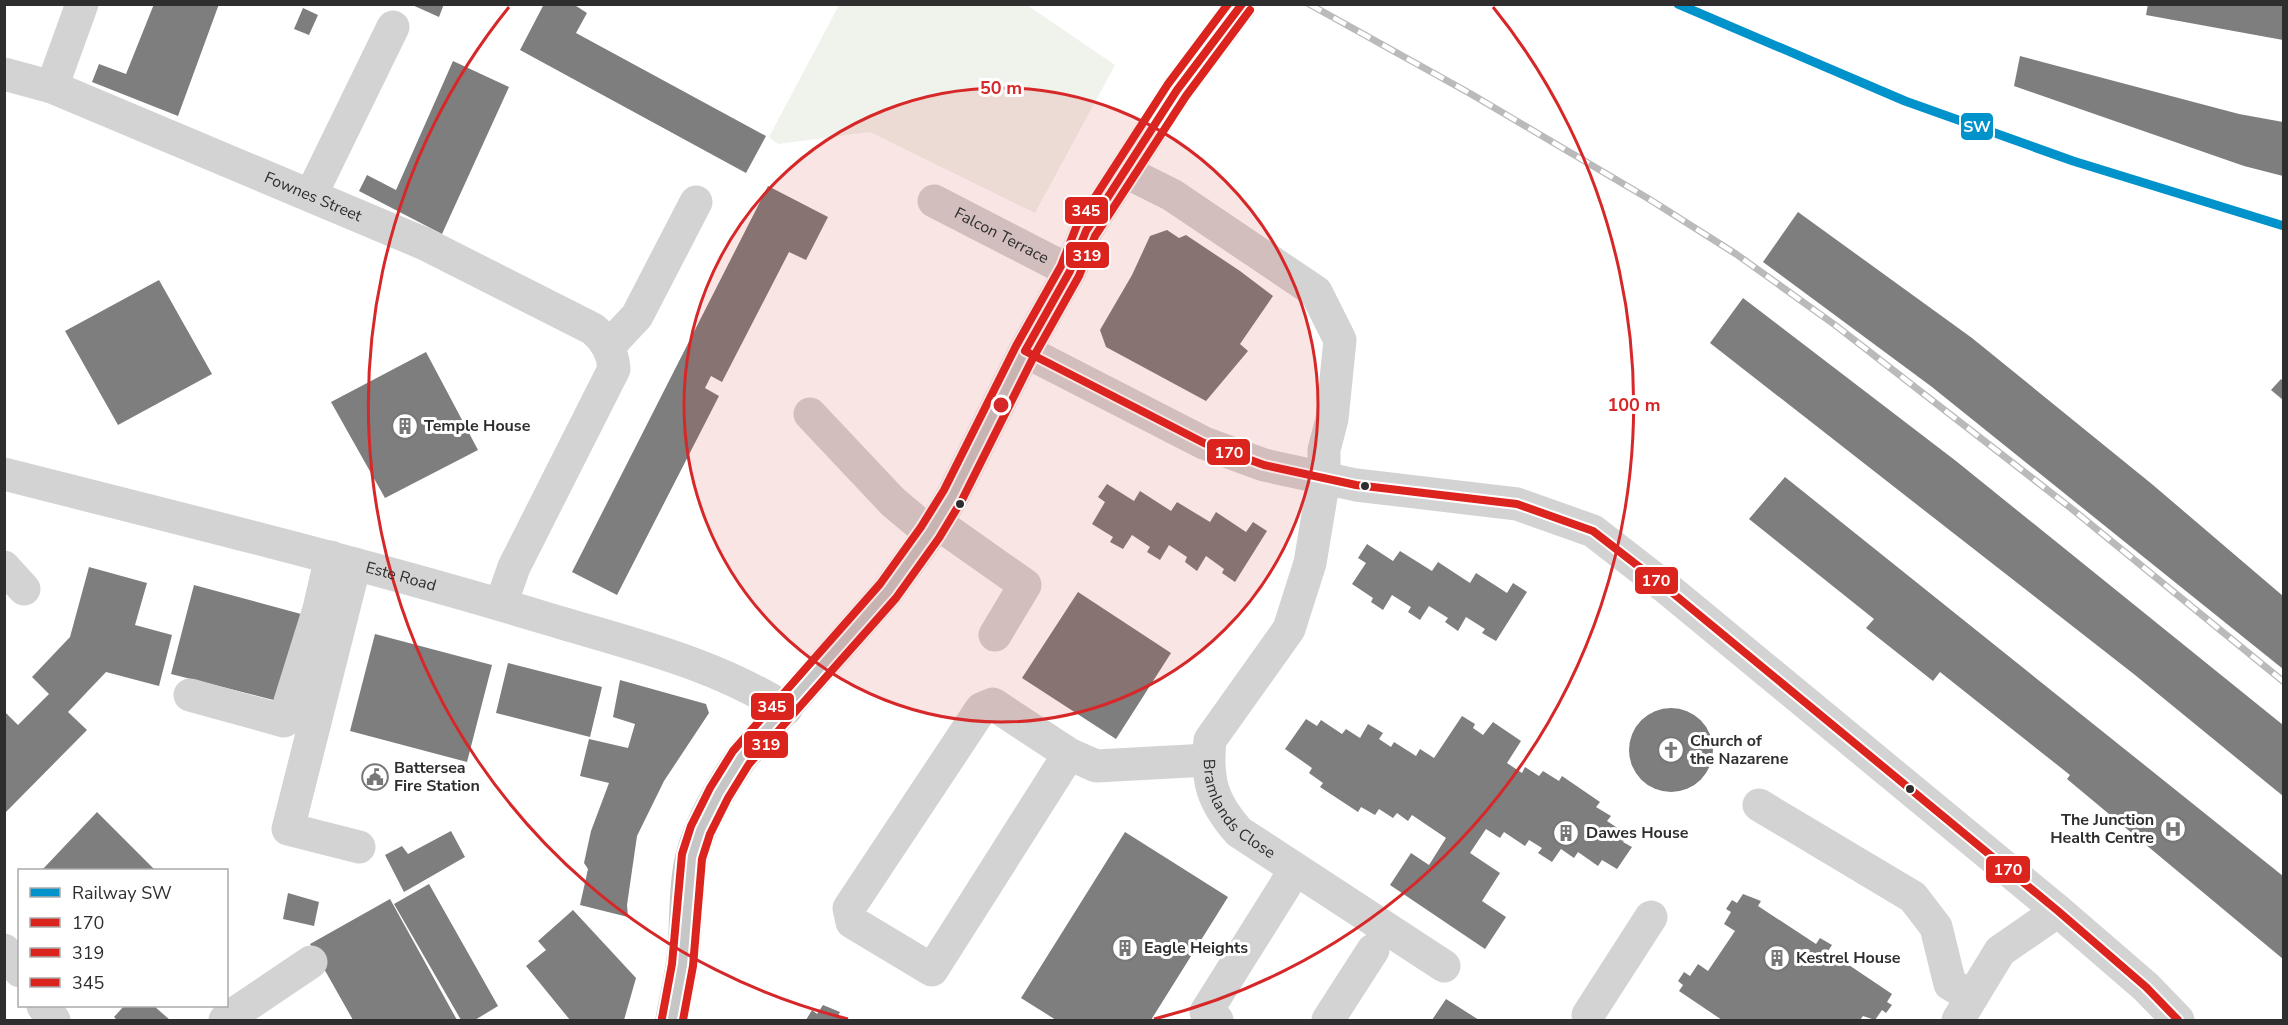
<svg xmlns="http://www.w3.org/2000/svg" width="2288" height="1025" font-family="'Nunito Sans',sans-serif">
  <style>
    .green { fill: #f0f3ec }
    .building { fill: #7e7e7e }
    .lines { fill: none; stroke-linecap: round; stroke-linejoin: round }
    .major-tunnel { stroke: #d5d5d5; stroke-width: 33; stroke-dasharray: 33 16; stroke-linecap: butt }
    .minor { stroke: #d3d3d3; stroke-width: 33 }
    .major { stroke: #c6c6c6; stroke-width: 33 }
    .rail-casing { stroke: #bababa; stroke-width: 7 }
    .rail { stroke: #fff; stroke-width: 4.5; stroke-dasharray: 14; stroke-linecap: butt }
    .bus-1-casing { stroke: #fff; stroke-width: 12 }
    .bus-2-casing { stroke: #fff; stroke-width: 12 }
    .bus-3-casing { stroke: #fff; stroke-width: 12 }
    .bus-1 { stroke: #dc241f; stroke-width: 8 }
    .bus-2 { stroke: #dc241f; stroke-width: 8 }
    .bus-3 { stroke: #dc241f; stroke-width: 8 }
    .rail-1-casing { stroke: #fff; stroke-width: 14 }
    .rail-1 { stroke: #0092cb; stroke-width: 9 }
    .ring { fill: none; stroke: #d62828; stroke-width: 3 }
    .bus-dot { fill: #2e2e2e; stroke: #fff; stroke-width: 2 }
    .labels { text-anchor: middle; dominant-baseline: central; stroke-width: 6; stroke-linejoin: round; paint-order: stroke }
    .street-label { font-size: 16px; fill: #2e2e2e; stroke: #fff }
    .poi-label { font-size: 16px; font-weight: bold; fill: #2e2e2e; stroke: #fff; text-anchor: start }
    .centre { fill: #d62828; stroke: #fff; stroke-width: 3 }
    .ring-label { font-size: 18px; text-anchor: middle; font-weight: bold; fill: #d62828; stroke: #fff; stroke-width: 6; stroke-linejoin: round; paint-order: stroke }
    .line-badge { stroke: #fff; stroke-width: 2 }
    .badge-label { font-size: 16px; text-anchor: middle; font-weight: bold; fill: #fff }
  </style>
  <rect width="100%" height="100%" fill="#fff"/>
  <path class="green" d="M839 5H1027L1115 65 1035 213 870 132 778 144 769 137Z"/>
  <path class="building" d="M154 4H219L178 116 92 82 99 64 126 74Z
    M410 4H444L439 17Z
    M544 4H573L587 13 576 33 766 136 746 173 520 50Z
    M2148 4H2283V40L2146 15Z
    M303 8 318 15 309 35 294 29Z
    M2020 56 2239 114 2283 122V176L2244 166 2014 86Z
    M453 61 509 87 442 234 359 191 367 175 396 190Z
    M768 186 828 217 806 260 789 252 722 382 711 376 705 388 719 396 617 595 572 572Z
    M1798 212 1972 338 2153 485 2283 596V669L1932 387 1763 262Z
    M1167 230 1179 238 1186 235 1240 271 1273 296 1240 344 1248 351 1206 401 1106 347 1100 330 1132 275 1150 236Z
    M159 280 212 374 118 425 65 331Z
    M1743 298 1956 461 2283 725V796L2135 675 1710 343Z
    M426 352 478 450 385 498 331 402Z
    M2281 379 2283 381V400L2271 390Z
    M1785 477 2283 876V959L2067 779 2070 775 1940 672 1933 681 1866 628 1874 619 1749 519Z
    M1107 484 1134 501 1140 491 1171 511 1177 502 1210 522 1216 512 1246 532 1253 522 1267 531 1235 582 1222 573 1224 569 1206 556 1197 571 1185 562 1187 557 1169 545 1160 560 1147 552 1150 547 1132 535 1123 549 1110 542 1113 537 1092 524 1105 502 1098 497Z
    M1367 544 1393 561 1400 551 1432 571 1438 562 1470 583 1476 573 1507 593 1513 583 1527 592 1496 641 1482 633 1485 629 1466 617 1458 631 1445 622 1448 618 1429 606 1420 620 1408 612 1411 607 1392 595 1383 610 1371 602 1373 598 1352 584 1366 563 1358 558Z
    M89 567 147 583 135 625 172 635 159 686 106 672 68 712 87 730 4 814V711L18 725 49 694 32 677 70 637Z
    M194 585 312 617 289 704 171 674Z
    M1078 592 1171 653 1116 739 1022 678Z
    M375 634 492 665 467 762 350 731Z
    M508 663 602 687 590 737 496 713Z
    M620 680 706 704 709 713 664 781 637 836 627 905 628 917 580 905 588 869 584 863 591 831 609 783 580 776 589 739 628 748 635 724 613 717Z
    M1629 750a42 42 0 1 1 84 0a42 42 0 1 1-84 0Z
    M1462 716 1475 724 1473 728 1483 735 1493 722 1521 741 1507 763 1522 773 1525 767 1539 776 1543 771 1559 781 1562 776 1600 802 1596 807 1611 816 1607 821 1628 835 1623 842 1632 847 1617 869 1602 860 1598 866 1578 852 1574 858 1561 849 1552 862 1538 853 1542 848 1529 840 1525 846 1504 832 1500 838 1486 829 1470 853 1500 873 1482 901 1506 917 1485 949 1390 885 1411 853 1429 865 1446 838 1412 815 1408 821 1397 813 1393 818 1379 809 1375 815 1361 807 1358 812 1320 787 1323 783 1309 773 1312 768 1285 749 1306 719 1317 726 1321 720 1342 734 1346 729 1360 738 1368 724 1383 733 1379 739 1391 747 1394 742 1416 756 1420 749 1434 758Z
    M97 812 155 870H42Z
    M451 831 465 857 404 892 385 855 402 846 408 854Z
    M1125 832 1228 897 1151 1020H1056L1021 998Z
    M429 884 498 1006 475 1020H461L394 904Z
    M288 893 319 902 314 926 283 919Z
    M1743 894 1761 901 1758 906 1816 944 1820 938 1832 945 1828 951 1892 994 1887 1002 1892 1005 1886 1013 1882 1010 1875 1020 1863 1016 1860 1020H1722L1679 991 1683 985 1678 981 1684 972 1690 976 1698 964 1708 971 1735 931 1724 924 1731 912 1726 909 1732 900 1737 903Z
    M390 899 457 1020H353L310 944Z
    M573 910 636 978 624 1020H570L526 966 546 950 538 941Z
    M1446 999 1479 1020H1432Z
    M823 1005 840 1012 838 1016 844 1020H806L812 1010 817 1014Z
    M124 1006H154L170 1020H117L114 1017Z"/>
  <g class="lines">
    <path class="major-tunnel" d="M1177 90 1242 4"/>
    <g class="minor">
      <path id="s1" d="M4 74 52 87 425 244 593 329C605 339 613 353 614 369L514 567 501 604"/>
      <path d="M52 87 82 4"/>
      <path id="s2" d="M1126 172 1172 195 1316 292 1340 340 1332 419 1324 450V479L1310 563 1289 629 1210 740C1206 780 1212 802 1239 832L1444 966"/>
      <path d="M311 195 393 27"/>
      <path id="s3" d="M934 201 1070 271"/>
      <path d="M608 347 637 316 696 202"/>
      <path d="M1025 351 1204 443 1264 465 1356 485 1517 504 1593 531 1669 590 2058 911 2146 987 2178 1020"/>
      <path d="M810 414 893 502 930 533"/>
      <path id="s4" d="M4 474C185 520 366 564 545 618 627 643 713 662 786 709"/>
      <path d="M937 523 1025 585 995 635"/>
      <path d="M355 564 288 829 359 847"/>
      <path d="M4 567 24 589"/>
      <path d="M190 695 284 721 319 609 331 557"/>
      <path d="M1069 754 932 970 852 922 849 908 981 709 993 704 1069 754 1096 766 1208 760"/>
      <path d="M1759 805 1913 897 1936 927 1950 984 1972 997"/>
      <path d="M4 950 20 971"/>
      <path d="M43 1006 54 1020"/>
      <path d="M225 1020 311 962"/>
      <path d="M1217 1020 1206 1012 1295 870"/>
      <path d="M1328 1020 1373 950"/>
      <path d="M1589 1020 1588 1015 1651 917"/>
      <path d="M1958 1020 2000 951 2058 911"/>
    </g>
    <path class="major" d="M672 1020C675 1000 681 978 683 957 687 924 684 889 692 856 701 821 721 788 741 758L888 591 930 533 953 495 1025 351 1070 271 1086 231 1177 90"/>
    <g class="rail-casing">
      <path id="rail" d="M1309 4 1471 94 1649 199 1736 254 1835 325 2072 509 2284 682"/>
    </g>
    <use href="#rail" class="rail"/>
    <g class="bus-1-casing">
      <path id="bus-1" d="M1025 351 1204 443 1264 465 1356 485 1517 504 1593 531 1669 590 2058 911 2146 987 2178 1020
        M1025 351 1070 271 1086 231 1177 90 1242 4"/>
    </g>
    <g class="bus-2-casing">
      <path id="bus-2" d="M683 1020 693 966 702 859 710 834 728 798 749 764 896 598 939 538 962 500 1034 356 1079 276 1095 236 1186 96 1250 10"/>
    </g>
    <g class="bus-3-casing">
      <path id="bus-3" d="M662 1018 672 964 682 854 691 826 710 788 733 751 880 584 921 527 944 490 1016 346 1061 266 1077 225 1168 84 1228 4"/>
    </g>
    <use href="#bus-1" class="bus-1"/>
    <use href="#bus-2" class="bus-2"/>
    <use href="#bus-3" class="bus-3"/>
    <g class="rail-1-casing">
      <path id="rail-1" d="M1678 4 1905 101 2073 161 2284 226"/>
    </g>
    <use href="#rail-1" class="rail-1"/>
  </g>
  <circle cx="1001" cy="405" r="317" fill="#d62828" fill-opacity=".12"/>
  <g class="ring">
    <circle cx="1001" cy="405" r="317"/>
    <path d="M848 1019A633 633 0 0 1 509 7M1493 7A633 633 0 0 1 1154 1019"/>
  </g>
  <defs>
    <g id="building-ring" transform="scale(1.35)"><circle r="9.5" fill="#fff" stroke="#777" stroke-width="1.5"/><path d="M-4-6H4V6H1V3H-1V6H-4ZM-2.5-4.3h1.7v1.8h-1.7ZM.8-4.3h1.7v1.8H.8ZM-2.5-1h1.7V.8h-1.7ZM.8-1h1.7V.8H.8Z" fill="#777"/></g>
    <g id="church-ring" transform="scale(1.35)"><circle r="9.5" fill="#fff" stroke="#777" stroke-width="1.5"/><path d="M-1.2-6h2.4v3.5h3.3v2.4h-3.3V6h-2.4V-.1h-3.3v-2.4h3.3Z" fill="#777"/></g>
    <g id="civic-ring" transform="scale(1.35)"><circle r="9.5" fill="#fff" stroke="#777" stroke-width="1.5"/><path d="M-.6-6.5H3V-4.5H.6V-3L4-1V1h2V6H-6V1h2V-1L-.6-3ZM-1.2 2.5V6h2.4V2.5Z" fill="#777"/></g>
    <g id="hospital-ring" transform="scale(1.35)"><circle r="9.5" fill="#fff" stroke="#777" stroke-width="1.5"/><path d="M-5-5h3v3.5h4V-5h3V5h-3V1.5h-4V5h-3Z" fill="#777"/></g>
  </defs>
  <g fill-rule="evenodd">
    <use href="#building-ring" x="405" y="426"/>
    <use href="#church-ring" x="1671" y="750"/>
    <use href="#civic-ring" x="375" y="777"/>
    <use href="#hospital-ring" x="2173" y="829"/>
    <use href="#building-ring" x="1566" y="833"/>
    <use href="#building-ring" x="1125" y="948"/>
    <use href="#building-ring" x="1777" y="958"/>
  </g>
  <g class="bus-dot">
    <circle cx="1365" cy="486" r="5"/>
    <circle cx="960" cy="504" r="5"/>
    <circle cx="1910" cy="789" r="5"/>
  </g>
  <g class="labels">
    <g class="street-label">
      <text stroke="none"><textPath href="#s1" startOffset="333">Fownes Street</textPath></text>
      <text stroke="none"><textPath href="#s3" startOffset="76">Falcon Terrace</textPath></text>
      <text stroke="none"><textPath href="#s4" startOffset="410">Este Road</textPath></text>
      <text stroke="none"><textPath href="#s2" startOffset="790">Bramlands Close</textPath></text>
    </g>
    <g class="poi-label">
      <text x="424" y="426">Temple House</text>
      <text x="1690" y="741">Church of<tspan x="1690" dy="18">the Nazarene</tspan></text>
      <text x="394" y="768">Battersea<tspan x="394" dy="18">Fire Station</tspan></text>
      <text x="2154" y="820" text-anchor="end">The Junction<tspan x="2154" dy="18">Health Centre</tspan></text>
      <text x="1586" y="833">Dawes House</text>
      <text x="1144" y="948">Eagle Heights</text>
      <text x="1796" y="958">Kestrel House</text>
    </g>
  </g>
  <circle cx="1001" cy="405" r="9" class="centre"/>
  <g class="ring-label">
    <text x="1001" y="94">50 m</text>
    <text x="1634" y="411">100 m</text>
  </g>
  <g class="line-badge">
    <rect x="1960" y="112" width="34" height="29" rx="6" fill="#0092cb"/>
    <rect x="1064" y="196" width="45" height="29" rx="6" fill="#dc241f"/>
    <rect x="1065" y="241" width="45" height="28" rx="6" fill="#dc241f"/>
    <rect x="1206" y="438" width="45" height="28" rx="6" fill="#dc241f"/>
    <rect x="1634" y="566" width="45" height="29" rx="6" fill="#dc241f"/>
    <rect x="750" y="692" width="45" height="29" rx="6" fill="#dc241f"/>
    <rect x="743" y="730" width="46" height="29" rx="6" fill="#dc241f"/>
    <rect x="1985" y="855" width="46" height="29" rx="6" fill="#dc241f"/>
  </g>
  <g class="badge-label">
    <text x="1977" y="132">SW</text>
    <text x="1086" y="216">345</text>
    <text x="1087" y="261">319</text>
    <text x="1229" y="458">170</text>
    <text x="1656" y="586">170</text>
    <text x="772" y="712">345</text>
    <text x="766" y="750">319</text>
    <text x="2008" y="875">170</text>
  </g>
  <rect width="2288" height="1025" fill="none" stroke="#2e2e2e" stroke-width="12"/>
  <rect x="18" y="869" width="210" height="138" fill="#ffffff" stroke="#ababab" stroke-width="1.5"/>
  <rect x="30" y="888" width="30" height="9" fill="#0092cb" stroke="#ababab" stroke-width="1.5"/>
  <text x="72" y="899" font-size="18" fill="#2e2e2e">Railway SW</text>
  <rect x="30" y="918" width="30" height="9" fill="#dc241f" stroke="#ababab" stroke-width="1.5"/>
  <text x="72" y="929" font-size="18" fill="#2e2e2e">170</text>
  <rect x="30" y="948" width="30" height="9" fill="#dc241f" stroke="#ababab" stroke-width="1.5"/>
  <text x="72" y="959" font-size="18" fill="#2e2e2e">319</text>
  <rect x="30" y="978" width="30" height="9" fill="#dc241f" stroke="#ababab" stroke-width="1.5"/>
  <text x="72" y="989" font-size="18" fill="#2e2e2e">345</text>
</svg>
